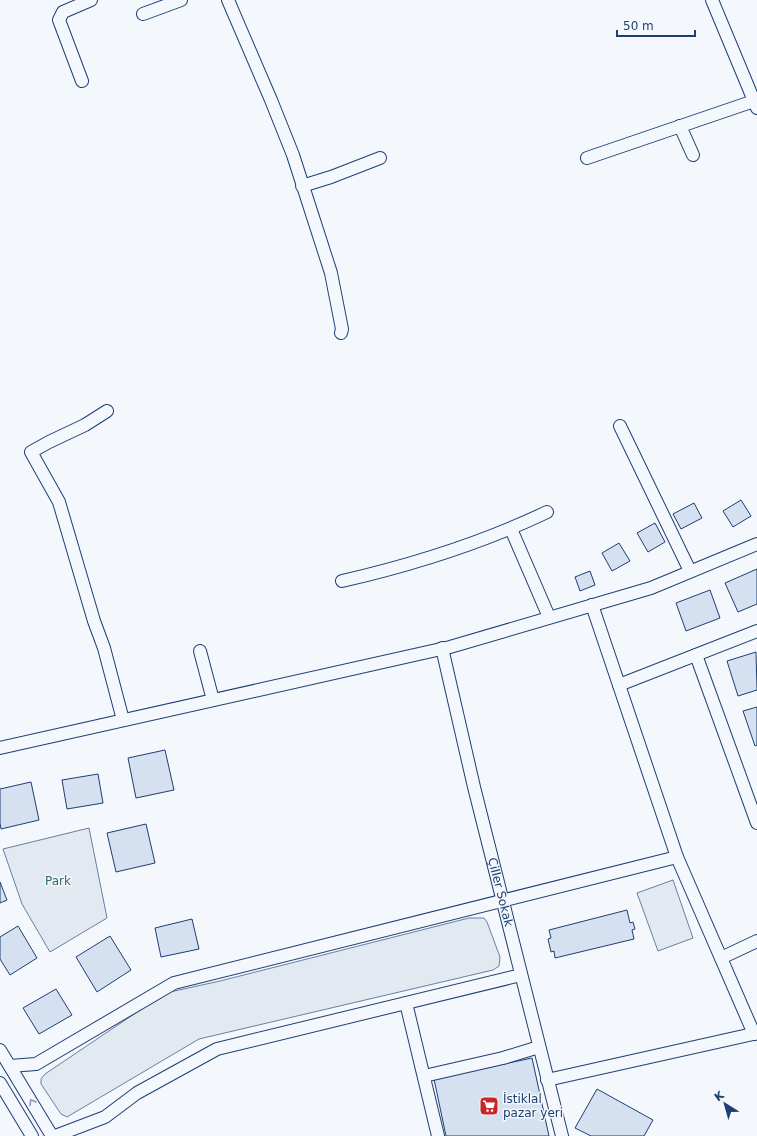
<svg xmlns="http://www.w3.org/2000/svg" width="757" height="1136" font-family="'DejaVu Sans',sans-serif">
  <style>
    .green { fill: #e3e9f0; stroke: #687fa3 }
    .building { fill: #d5e0f0; stroke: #1d3f73 }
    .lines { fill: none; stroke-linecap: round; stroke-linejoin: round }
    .minor-casing { stroke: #1d3f73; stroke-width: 14 }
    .minor { stroke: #f4f7fb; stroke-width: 12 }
    .oneway { stroke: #889bb7 }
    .labels { text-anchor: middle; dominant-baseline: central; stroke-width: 3; stroke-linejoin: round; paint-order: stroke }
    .park-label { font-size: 12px; fill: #2c6c60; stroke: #f4f7fb }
    .street-label { font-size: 12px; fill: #1d3f73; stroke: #f4f7fb }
    .poi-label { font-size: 12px; fill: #1d3f73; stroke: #f4f7fb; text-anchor: start }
  </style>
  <rect width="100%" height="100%" fill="#f4f7fb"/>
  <path class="green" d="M89 828 107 918 50 952 22 904 3 849Z
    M673 880 693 938 658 951 637 893Z
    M469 918H484L487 922 500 957 499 966 493 970 199 1039 67 1117 61 1114 41 1084V1079L45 1074 155 1000 170 992 220 981Z"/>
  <path class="building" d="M741 500 751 516 733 527 723 511Z
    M694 503 702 518 681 529 673 514Z
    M655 523 665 542 648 552 637 533Z
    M619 543 630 561 612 571 602 553Z
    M757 569V604L738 612 725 583Z
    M590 571 595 585 580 591 575 577Z
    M710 590 720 618 686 631 676 603Z
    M756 652 757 690 738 696 727 661Z
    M757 707V745L755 746 743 711Z
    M165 750 174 790 136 798 128 758Z
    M98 774 103 803 67 809 62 780Z
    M31 782 39 820 1 829 0 823V789Z
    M146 824 155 863 116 872 107 833Z
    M0 882 7 900 0 903Z
    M627 910 630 923 633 922 635 929 632 930 634 939 555 958 554 951 551 952 548 939 551 938 549 930Z
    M192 919 199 949 161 957 155 928Z
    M18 926 37 958 10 975 0 959V937Z
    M110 936 131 970 97 992 76 957Z
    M56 989 72 1015 39 1034 23 1008Z
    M532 1058 549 1136H446L434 1079Z
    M597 1089 653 1120 644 1136H591L575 1128Z"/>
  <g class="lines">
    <g class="minor-casing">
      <g id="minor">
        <path d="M228 0 271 100 293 155 331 273 342 329 341 333"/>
        <path d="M712 0 757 108"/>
        <path d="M143 14 181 0"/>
        <path d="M82 81 59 20 63 12 91 0"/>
        <path d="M680 126 693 155"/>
        <path d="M587 158 754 101"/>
        <path d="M302 186 331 177 380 158"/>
        <path d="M107 411 85 425 49 442 31 452 59 502 94 621 104 648 123 720"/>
        <path d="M620 426 690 571"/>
        <path d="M511 529 549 617"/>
        <path d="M342 581C412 565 482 543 547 512"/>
        <path d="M592 605 619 685 757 631"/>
        <path id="s1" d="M442 648 474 787 562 1136"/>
        <path d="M200 651 213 700"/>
        <path d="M696 655 757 823"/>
        <path d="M619 685 677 857 754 1034"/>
        <path d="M0 748 450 647 651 588 757 544"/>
        <path d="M721 958 757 941"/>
        <path d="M406 1003 438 1136"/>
        <path d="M0 1050 52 1136"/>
        <path d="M10 1066 36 1064 174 983 677 857"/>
        <path d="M424 1076 503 1058 539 1047"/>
        <path d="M547 1080 757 1033"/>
        <path d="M0 1083 32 1136"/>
        <path d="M55 1136 105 1117 137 1093 217 1049 521 975"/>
      </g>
    </g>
    <use href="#minor" class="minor"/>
  </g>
  <defs><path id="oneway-chevron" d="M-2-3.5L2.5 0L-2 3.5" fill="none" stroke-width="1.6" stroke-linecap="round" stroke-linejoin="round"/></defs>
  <use class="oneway" href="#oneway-chevron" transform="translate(32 1102) rotate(-121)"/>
  <defs>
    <g id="supermarket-square" transform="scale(1)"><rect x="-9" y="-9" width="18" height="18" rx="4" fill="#c62828" stroke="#f4f7fb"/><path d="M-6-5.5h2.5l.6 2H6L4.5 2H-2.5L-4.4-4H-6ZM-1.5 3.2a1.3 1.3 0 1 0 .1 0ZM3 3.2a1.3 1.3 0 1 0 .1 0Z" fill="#fff"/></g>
  </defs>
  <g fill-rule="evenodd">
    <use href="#supermarket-square" x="489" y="1106"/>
  </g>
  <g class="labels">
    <g class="park-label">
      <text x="58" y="881">Park</text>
    </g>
    <g class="street-label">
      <text stroke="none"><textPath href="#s1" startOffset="251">Çiller Sokak</textPath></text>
    </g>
    <g class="poi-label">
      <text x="503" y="1099">İstiklal<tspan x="503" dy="14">pazar yeri</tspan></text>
    </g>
  </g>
  <g transform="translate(725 1104) rotate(323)" stroke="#f4f7fb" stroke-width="3" paint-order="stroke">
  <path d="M0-3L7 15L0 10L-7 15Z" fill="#1d3f73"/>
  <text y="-6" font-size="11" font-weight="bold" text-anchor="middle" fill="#1d3f73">K</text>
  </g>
  <path d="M617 30v6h78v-6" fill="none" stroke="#1d3f73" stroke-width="2"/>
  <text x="623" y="30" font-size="12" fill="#1d3f73" stroke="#f4f7fb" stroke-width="3" paint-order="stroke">50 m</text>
</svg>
